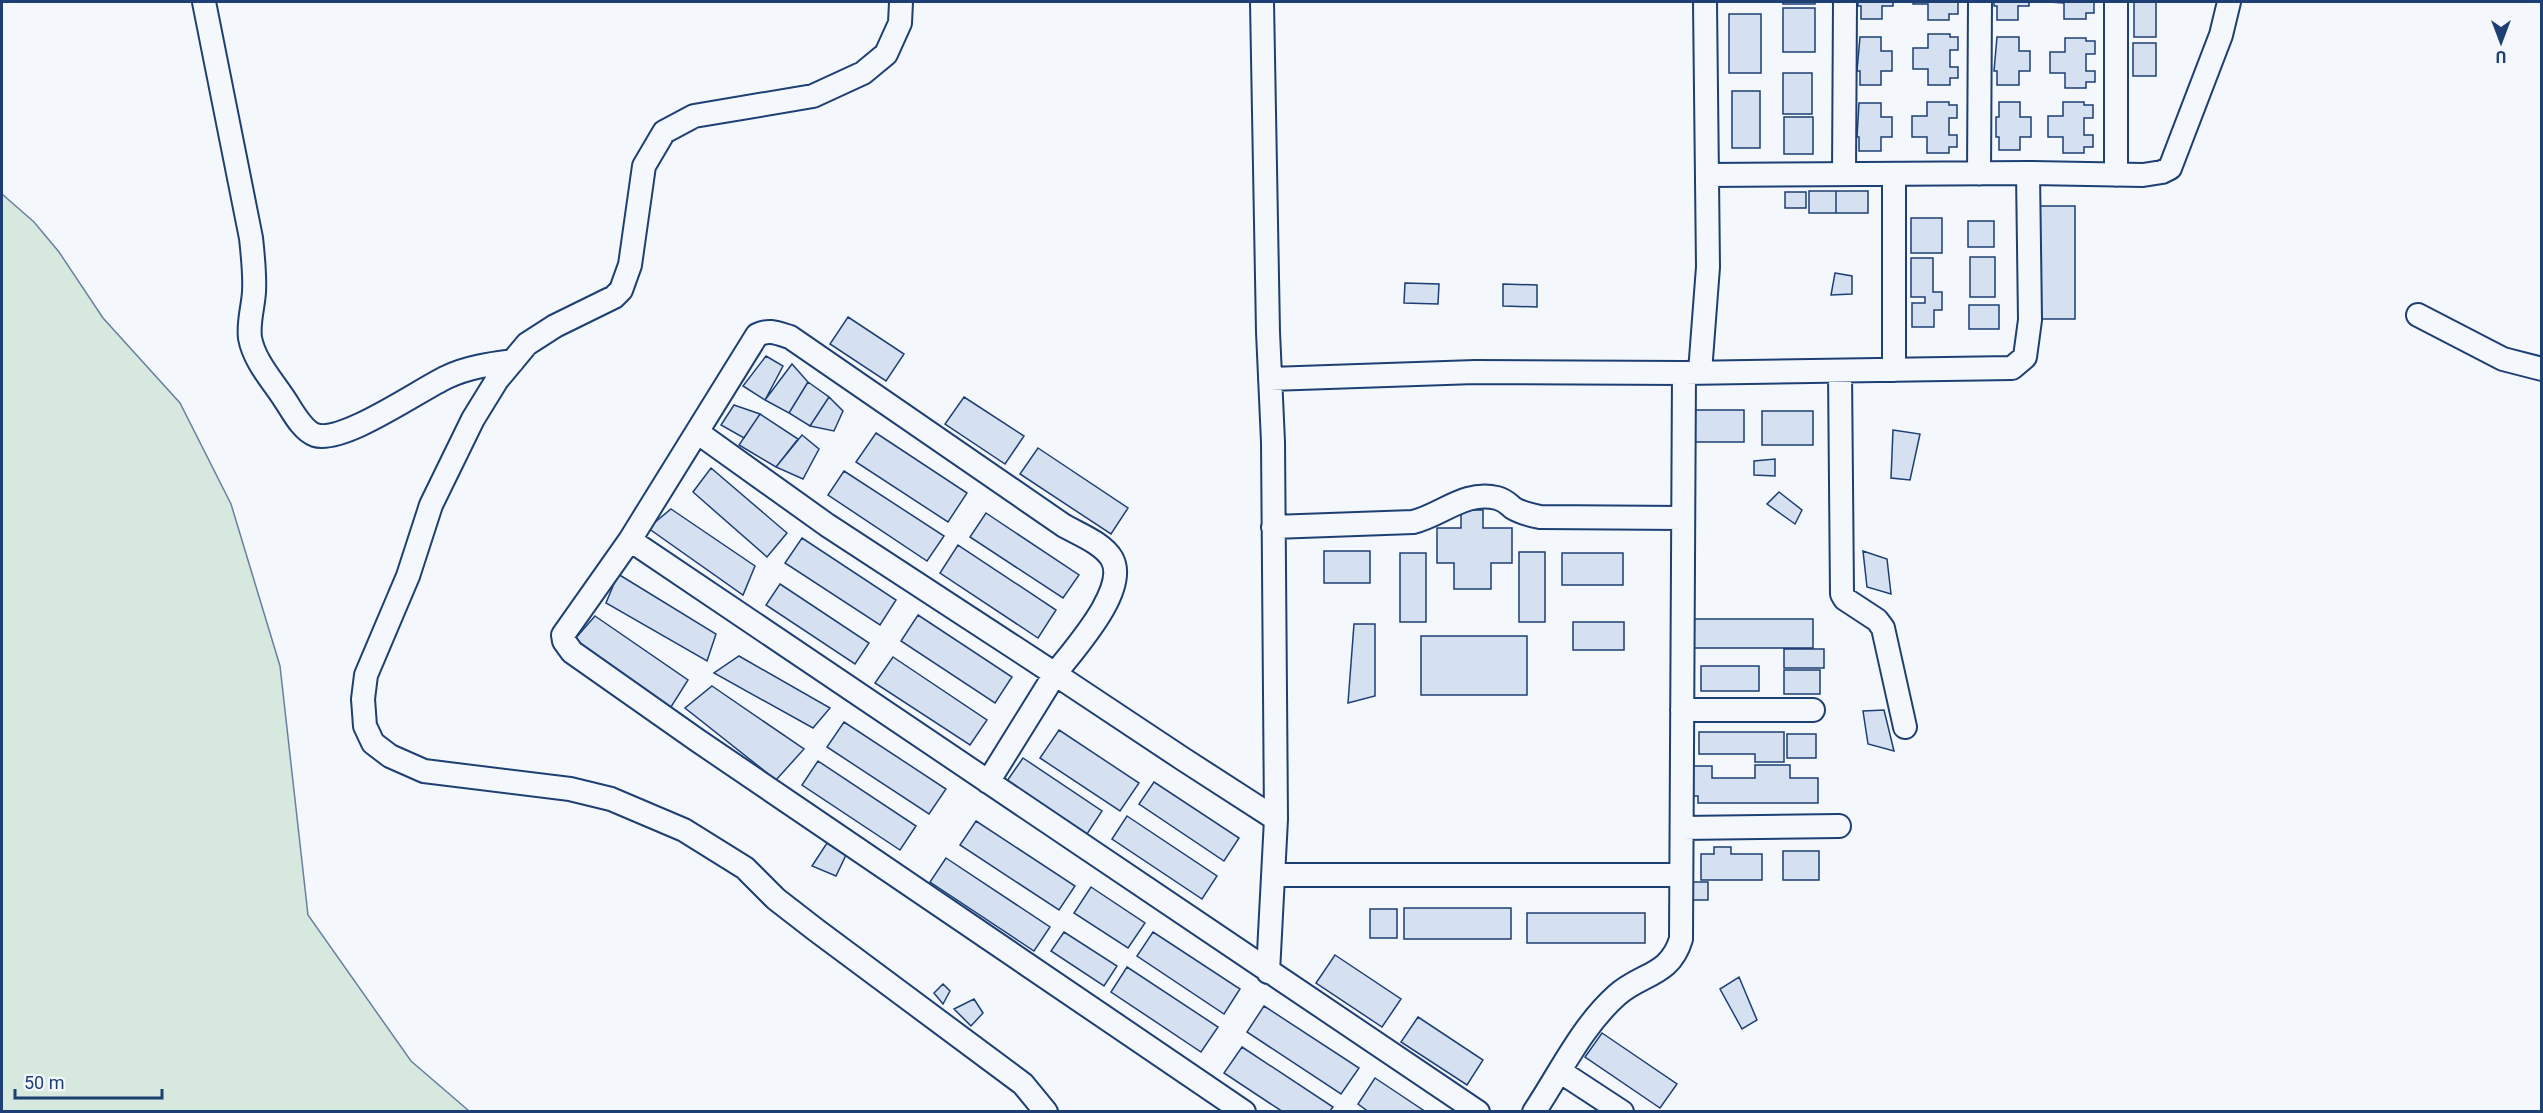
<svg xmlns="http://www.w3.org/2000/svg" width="2543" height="1113" font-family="Roboto,sans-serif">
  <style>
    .green { fill: #d7e8df; stroke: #687fa3; stroke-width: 1.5 }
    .building { fill: #d5e0f0; stroke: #1d3f73; stroke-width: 1.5 }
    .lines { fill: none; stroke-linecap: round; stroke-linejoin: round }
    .minor-casing { stroke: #1d3f73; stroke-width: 26 }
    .minor { stroke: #f4f7fb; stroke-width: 22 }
  </style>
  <rect width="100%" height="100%" fill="#f4f7fb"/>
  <path class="green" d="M2 194 34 222 59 252 103 318 180 403 231 504 280 666 308 915 411 1061 469 1111H2Z"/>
  <path class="building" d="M1783 2H1815V4H1783Z
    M1858 2H1893V6H1882V19H1861V6H1858Z
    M1913 2H1958V14H1949V20H1928V4H1913Z
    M1994 2H2029V6H2018V20H1997V6H1994Z
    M2049 2H2094V13H2086V19H2064V3Z
    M2134 2H2156V37H2134Z
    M1783 8H1815V52H1783Z
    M1729 14H1761V73H1729Z
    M1928 34H1950V37H1958V50H1950V67H1958V78H1950V85H1928V69H1913V48H1928Z
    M1860 37H1881V51H1892V71H1881V85H1860V71H1857Z
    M1997 37H2019V51H2030V71H2019V85H1997V71H1994Z
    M2065 38H2086V41H2095V54H2086V71H2095V82H2086V88H2065V73H2050V52H2065Z
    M2133 43H2156V76H2133Z
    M1783 73H1812V114H1783Z
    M1732 91H1760V148H1732Z
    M1927 102H1949V105H1957V118H1949V135H1957V147H1949V153H1927V137H1912V116H1927Z
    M1999 102H2020V117H2031V137H2020V150H1999V137H1996V117H1999Z
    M2063 102H2084V105H2093V118H2084V135H2093V147H2084V153H2063V137H2048V116H2063Z
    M1859 103H1881V117H1892V137H1881V151H1859V137H1857Z
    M1784 117H1813V154H1784Z
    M1809 191H1836V213H1809Z
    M1836 191H1868V213H1836Z
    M1785 192H1806V208H1785Z
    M2040 206H2075V319H2040Z
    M1911 218H1942V253H1911Z
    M1968 221H1994V247H1968Z
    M1970 257H1995V297H1970Z
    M1911 258H1933V292H1942V310H1934V327H1912V303H1925V297H1911Z
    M1835 273 1852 276V294L1831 295Z
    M1405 283 1439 284 1438 304 1404 303Z
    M1503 284 1537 285V307L1503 306Z
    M1969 305H1999V329H1969Z
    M848 317 904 354 886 381 830 344Z
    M766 356 783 366 765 400 743 386Z
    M792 364 808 382 789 413 765 400Z
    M808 382 829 397 810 426 789 413Z
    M829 397 843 411 834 431 810 426Z
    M964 397 1024 436 1005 464 945 424Z
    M734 405 760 414 744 438 721 425Z
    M1687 410H1744V442H1687Z
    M1762 411H1813V445H1762Z
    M760 414 798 439 776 467 739 445Z
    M1893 430 1920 434 1910 480 1891 478Z
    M876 433 967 493 948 522 856 462Z
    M802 435 819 449 803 479 776 467Z
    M1038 448 1128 508 1111 534 1020 474Z
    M1775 459V476L1754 475V461Z
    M711 468 787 533 767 557 693 492Z
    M844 471 944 536 927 561 828 495Z
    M1779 492 1802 510 1795 524 1767 504Z
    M671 509 755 566 743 595 648 528Z
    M1461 510H1483V528H1512V563H1491V589H1454V563H1437V528H1461Z
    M986 513 1079 575 1063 598 970 537Z
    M802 538 896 600 880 625 785 563Z
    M958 545 1056 610 1038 638 940 573Z
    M1324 551H1370V583H1324Z
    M1863 551 1887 559 1891 594 1867 587Z
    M1519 552H1545V622H1519Z
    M1400 553H1426V622H1400Z
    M1562 553H1623V585H1562Z
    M618 574 716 634 707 661 606 603Z
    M780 584 869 643 855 664 766 605Z
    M918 615 1012 677 995 703 901 641Z
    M595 616 688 680 671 707 574 640Z
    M1689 619H1813V648H1689Z
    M1573 622H1624V650H1573Z
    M1354 624H1375V696L1348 703Z
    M1421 636H1527V695H1421Z
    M1784 649H1824V668H1784Z
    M739 656 830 708 813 728 714 673Z
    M893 657 987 720 970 745 875 683Z
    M1701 666H1759V691H1701Z
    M1784 670H1820V694H1784Z
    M712 686 804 749 776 780 685 708Z
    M1884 710 1894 751 1868 744 1863 711Z
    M844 722 946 789 929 814 827 747Z
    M1059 730 1139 783 1120 811 1040 758Z
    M1699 732H1784V762H1755V754H1699Z
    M1787 734H1816V758H1787Z
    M1023 758 1102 811 1087 834 1007 781Z
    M818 761 916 826 900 850 802 785Z
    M1755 765H1790V778H1818V803H1698V796H1691V766H1712V778H1755Z
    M1154 782 1239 838 1224 861 1139 804Z
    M1127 816 1217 876 1202 899 1112 839Z
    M976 821 1075 886 1059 910 960 845Z
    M827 843 846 855 836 876 812 866Z
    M1714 847H1731V854H1762V880H1701V854H1714Z
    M1783 851H1819V880H1783Z
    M946 858 1050 927 1034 951 930 882Z
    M1688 882H1708V900H1688Z
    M1091 887 1145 923 1128 948 1074 913Z
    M1404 908H1511V939H1404Z
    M1370 909H1397V938H1370Z
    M1527 913H1645V943H1527Z
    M1064 932 1117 966 1104 986 1051 951Z
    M1153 932 1240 989 1224 1014 1137 956Z
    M1335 955 1401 999 1382 1027 1316 983Z
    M1127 967 1218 1027 1201 1052 1111 992Z
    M1739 977 1757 1020 1742 1029 1720 989Z
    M943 984 950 991 943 1004 934 993Z
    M974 999 983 1013 971 1026 954 1009Z
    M1264 1006 1359 1068 1341 1094 1247 1032Z
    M1418 1017 1483 1060 1467 1085 1401 1042Z
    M1602 1033 1677 1084 1660 1108 1585 1057Z
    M1242 1047 1333 1107 1329 1112H1283L1224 1073Z
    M1375 1078 1426 1112H1369L1358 1104Z"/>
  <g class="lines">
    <g class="minor-casing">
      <path id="minor" d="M204 2 251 238C253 256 255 274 254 292 253 308 248 322 250 338 254 360 271 379 283 397 291 408 301 430 315 435 343 444 419 390 447 377 468 367 491 364 513 361
        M901 2 900 23 886 54 863 73 813 96 694 116 664 132 644 166 630 265 621 290 614 297 555 326 527 344 497 380 473 419 431 505 408 576 366 675 363 699 365 726 373 743 390 756 424 771 570 789 611 799 684 830 745 868 776 899 816 930 1023 1084 1046 1112
        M1262 2 1268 332 1273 442 1276 819 1268 972
        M2116 2V175
        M2028 173 2143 175 2162 172 2170 168 2221 35 2229 2
        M1844 174 1845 2
        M1979 174 1980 2
        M2418 315 2503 359 2542 369
        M1894 370V174
        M1840 371 1842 594 1845 599 1877 620 1883 628 1905 727
        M1700 372 1708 267 1705 2
        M1270 379 1475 372 1684 373
        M697 432 827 525 1055 674 988 782
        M1273 527 1413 522C1442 515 1465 490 1497 498 1505 500 1507 503 1513 508 1521 513 1530 515 1540 517L1683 518
        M630 540 1478 1112
        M1682 710H1813
        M1682 828 1839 826
        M1274 875H1681
        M1561 1072 1622 1112
        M1244 1112 697 740 572 652 564 641 563 635 630 540 757 335C769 329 777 333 790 337L1063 525C1078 534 1103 543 1112 559 1129 590 1073 650 1055 674L1183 759 1276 819
        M1534 1112C1560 1073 1582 1026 1617 995 1642 973 1670 976 1681 939L1684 373 2012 368 2025 357 2030 320 2028 173 1707 175"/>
    </g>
    <use href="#minor" class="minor"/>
  </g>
  <rect width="2543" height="1113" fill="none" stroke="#1d3f73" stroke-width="6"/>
  <g transform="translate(2501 42) rotate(180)" stroke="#f4f7fb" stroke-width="4.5" paint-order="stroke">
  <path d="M0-4.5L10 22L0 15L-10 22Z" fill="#1d3f73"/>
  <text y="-9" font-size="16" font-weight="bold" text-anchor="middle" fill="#1d3f73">U</text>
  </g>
  <path d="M15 1089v9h147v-9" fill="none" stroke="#1d3f73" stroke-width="3"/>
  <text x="24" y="1089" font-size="18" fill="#1d3f73" stroke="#f4f7fb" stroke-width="4.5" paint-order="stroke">50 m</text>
</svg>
